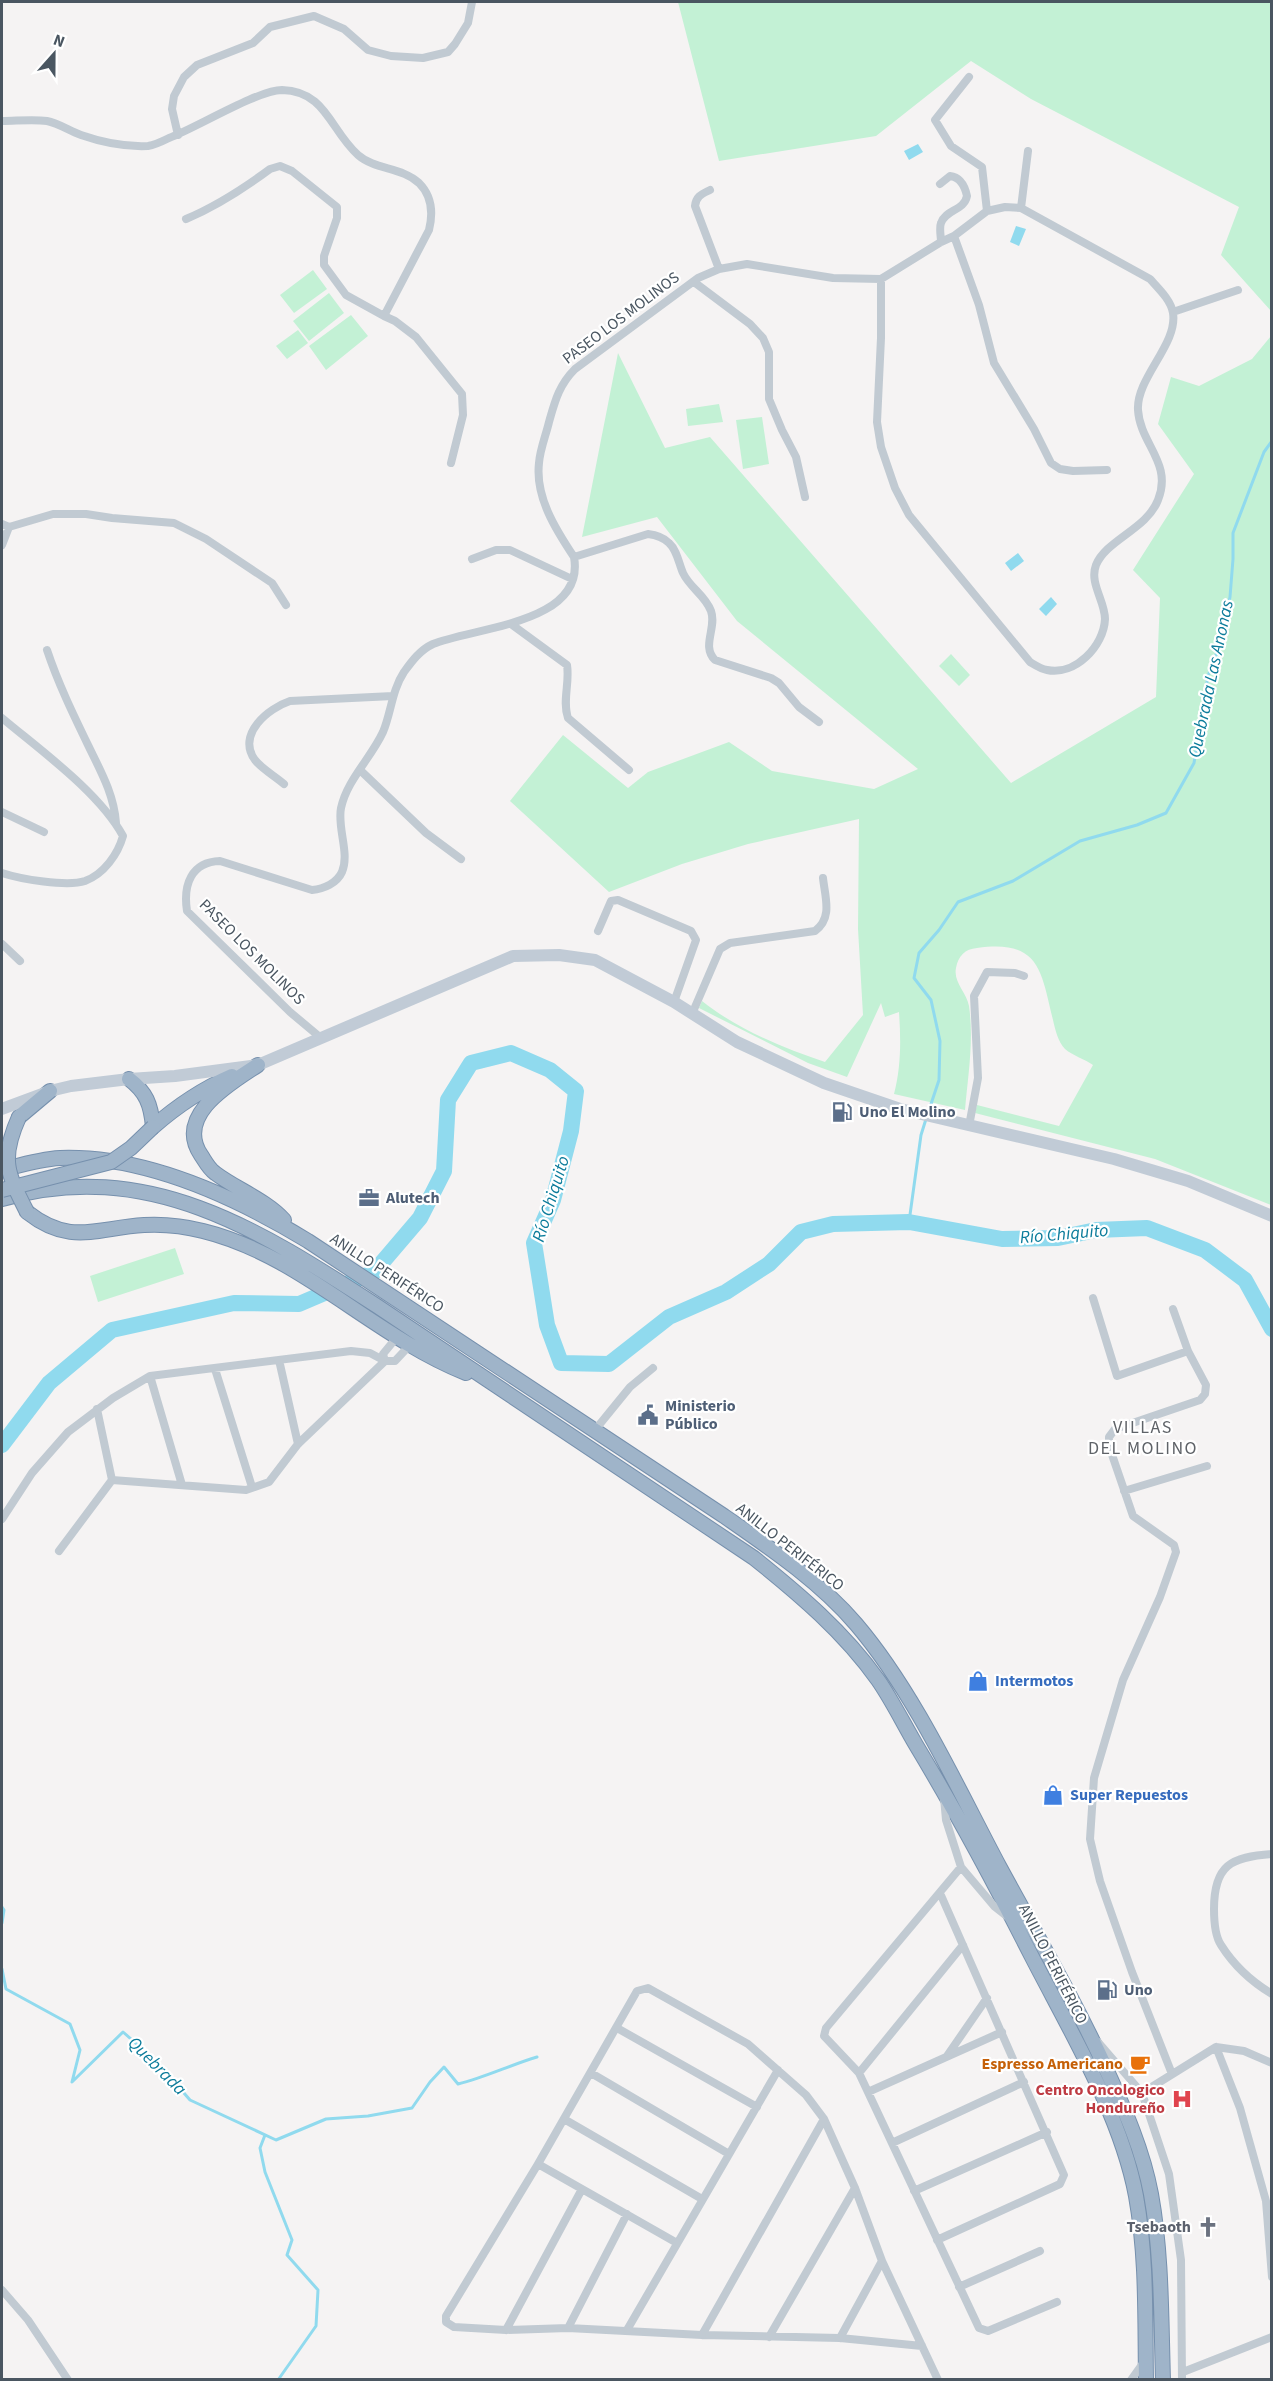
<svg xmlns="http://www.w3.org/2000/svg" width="1273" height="2381" font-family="'Source Sans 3',sans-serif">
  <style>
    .green { fill: #c3f1d5 }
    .water { fill: #90daee }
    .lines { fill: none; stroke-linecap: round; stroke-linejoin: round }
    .stream { stroke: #90daee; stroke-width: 3 }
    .river { stroke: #90daee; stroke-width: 16 }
    .trunk-casing { stroke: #7690ad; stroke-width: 16 }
    .minor { stroke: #c1cad2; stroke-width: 8 }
    .secondary { stroke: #c1cbd6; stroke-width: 12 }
    .trunk { stroke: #9fb4c9; stroke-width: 14 }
    .trunk-bridge-casing { stroke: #7690ad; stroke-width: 16; stroke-linecap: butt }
    .trunk-bridge { stroke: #9fb4c9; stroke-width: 14 }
    .labels { text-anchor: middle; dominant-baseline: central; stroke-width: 4.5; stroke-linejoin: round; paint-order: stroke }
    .street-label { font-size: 16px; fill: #4a5661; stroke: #fff }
    .service-label { font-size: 16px; font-weight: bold; fill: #4e5e75; stroke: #fff; text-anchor: start }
    .shop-label { font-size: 16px; font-weight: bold; fill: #366cbe; stroke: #fff; text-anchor: start }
    .food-label { font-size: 16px; font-weight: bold; fill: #c56008; stroke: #fff; text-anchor: end }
    .health-label { font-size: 16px; font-weight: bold; fill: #be3a42; stroke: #fff; text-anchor: end }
    .worship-label { font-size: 16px; font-weight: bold; fill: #5b616d; stroke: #fff; text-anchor: end }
    .water-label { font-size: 18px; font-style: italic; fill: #0c7c9b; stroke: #fff }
    .neighbourhood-label { font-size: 18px; letter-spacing: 1.5px; fill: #5f6368; stroke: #fff }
  </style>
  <rect width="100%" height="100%" fill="#f5f3f3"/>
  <path class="green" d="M678 2H1271V311L1221 255 1239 207 1031 99 971 61 876 136 719 161Z
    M313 270 327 289 294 313 280 295Z
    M329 293 344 313 309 341 293 321Z
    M351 315 368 336 326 370 309 346Z
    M298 330 308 343 287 359 276 346Z
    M1271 336V1205L1155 1159 975 1113 977 1105 1059 1126 1093 1065C1085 1059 1073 1056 1065 1049 1058 1042 1055 1029 1053 1020 1041 971 1040 939 977 948 965 949 958 956 956 968 953 982 967 993 969 1006 974 1040 968 1076 965 1110L894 1094C901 1067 901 1041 899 1012L885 1017 881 1003 847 1077 808 1063 699 1008 702 1001C737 1029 783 1048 825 1062L863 1015 858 929 859 819 748 844 682 864 609 892 510 801 563 735 628 788 648 772 729 742 772 771 874 789 918 769 737 621 657 517 582 537 618 353 665 448 710 437 1011 783 1156 697 1160 598 1133 570 1194 474 1158 424 1171 377 1199 386 1252 359Z
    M719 404 723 422 688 426 686 409Z
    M762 417 769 464 743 469 736 420Z
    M951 654 970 675 959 686 939 666Z
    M175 1248 184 1274 98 1302 90 1276Z"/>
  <path class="water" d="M918 144 923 152 909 160 904 151Z
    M1016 226 1026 229 1019 246 1010 242Z
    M1018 553 1024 561 1011 571 1005 563Z
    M1051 597 1057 604 1046 616 1039 609Z"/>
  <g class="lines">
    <path class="stream" d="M928 1113 939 1080 940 1041 931 1000 914 978 919 953 939 930 958 902 1013 881 1080 841 1137 825 1166 813 1194 763 1208 676 1220 644 1230 597 1233 559V533L1264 452 1272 441
      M909 1222 921 1135 926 1119
      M2 1907 4 1910 2 1923
      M2 1969 6 1989 70 2024 80 2050 72 2082 123 2032 158 2063 190 2100 276 2140 326 2119 368 2116 412 2108 430 2082 444 2067 458 2084C486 2077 510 2065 537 2057
      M265 2135 260 2148 265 2172 292 2240 287 2255 318 2290 316 2326 278 2380"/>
    <path class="river" d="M2 1445 49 1383 112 1330 234 1303 299 1304 374 1272 420 1218 444 1171 448 1100 471 1063 511 1053 550 1070 576 1091 571 1131 553 1200 534 1243 547 1325 561 1363 609 1364 669 1317 726 1292 769 1264 801 1232 833 1224 909 1222 1002 1239 1058 1238 1096 1230 1147 1228 1205 1250 1245 1280 1272 1329"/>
    <g class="trunk-casing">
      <path id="trunk" d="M258 1065C231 1083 174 1115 201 1155 205 1161 209 1169 215 1173 236 1189 266 1200 284 1220
        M129 1079C146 1092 151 1104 153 1127
        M19 1117 50 1091
        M153 1127C177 1106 202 1089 232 1076
        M2 1170C21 1165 40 1159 60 1158 145 1155 237 1198 308 1241L724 1516C770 1548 819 1581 856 1624 914 1692 957 1787 999 1866 1036 1934 1075 2001 1107 2071 1125 2110 1143 2151 1151 2194 1162 2255 1161 2318 1163 2380
        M2 1199C147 1157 260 1230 377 1306L754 1558C799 1594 844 1632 878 1680 892 1700 903 1723 916 1745 957 1813 995 1884 1031 1955 1069 2029 1121 2115 1136 2196 1147 2257 1145 2318 1146 2380
        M27 1212C70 1246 96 1228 144 1225 163 1224 184 1226 203 1231 301 1255 373 1336 466 1373"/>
    </g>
    <path class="minor" d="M969 77 935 120 951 146 982 167 987 211
      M2 121C16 121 33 119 47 121 58 123 70 131 81 135 101 142 126 147 148 146 155 145 163 141 169 138 196 128 258 90 282 90 326 91 330 130 358 155 375 170 402 167 419 183 432 196 433 214 429 230L384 316 346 295 324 265V256L337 218V207L292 171 280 166 270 169C243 189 217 206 186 219
      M178 135 172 109 174 96 184 77 197 65 253 43 270 27 314 16 344 29 368 50 391 56 423 58 448 52 455 44 468 23 472 2
      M940 184 950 176C961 177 965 187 967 196 964 211 946 209 941 223 939 228 941 237 941 242
      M710 190C702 194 696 196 695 206L719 269
      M1021 208 1028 151
      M954 236 979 305 994 363 1034 429 1051 463 1060 469 1073 471 1107 470
      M694 282 750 324 763 338 769 352V399L782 430 796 457 805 497
      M1173 312 1238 290
      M384 316 395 321 416 337 462 394 463 415 451 463
      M2 524 9 527 53 514H86L112 518 174 523 206 539 272 583 286 605
      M2 545 9 527
      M574 557 648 534C657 535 663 537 669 543 677 550 679 564 683 573 690 588 705 595 711 611 717 628 701 646 715 660L771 678 779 683 799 707 819 722
      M472 559 496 550H510L572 579
      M511 624 567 665C570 683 562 701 568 718L629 770
      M47 650C58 683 73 714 88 745 100 770 114 794 116 823
      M2 718C40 750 99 792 123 836 118 854 104 874 85 881 67 887 20 879 2 873
      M360 770 426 833 461 859
      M284 784C275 776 262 769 255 760 236 734 269 708 290 701L393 696
      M2 812 44 832
      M598 931 611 901 618 900 691 931 696 940 674 1002
      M2 944 20 961
      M692 1014 720 949 730 943 815 931C833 918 825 897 823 878
      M321 1038 290 1012 187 911C183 885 191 862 220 861L312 890C324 889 337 883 342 872 350 853 337 828 341 808 347 780 371 758 383 732 391 713 392 690 404 672 412 661 420 650 433 644 474 627 586 624 574 557 556 530 535 497 539 463 540 449 546 435 549 422 555 401 559 385 575 369L698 278 719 269 747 264 833 278 881 279 941 242 954 236 987 211 1005 207 1021 208 1150 279C1158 288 1171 300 1173 313 1178 344 1136 378 1138 410 1140 444 1173 463 1158 500 1147 529 1106 540 1096 565 1089 583 1105 601 1105 619 1104 646 1075 676 1047 670 1041 669 1035 665 1030 662L909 515 895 488 881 447 877 422 881 338V279
      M969 1126 978 1078 974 996 987 972 1015 973 1024 976
      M1093 1298 1117 1376 1188 1351
      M279 1360 298 1444
      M385 1361 383 1354 397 1337
      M215 1369 252 1487
      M150 1376 182 1485
      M97 1409 112 1480
      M595 1430 630 1387 653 1368
      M1124 1491 1207 1466
      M2 1519 32 1473 68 1432 113 1398 150 1376 351 1351 370 1353 385 1361H395L410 1345
      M59 1551 112 1480 246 1490 269 1482 298 1444 385 1361
      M944 1798 946 1820 961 1867 994 1906 1008 1917
      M1272 1854C1231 1857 1214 1865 1214 1909 1214 1919 1215 1936 1221 1945 1233 1964 1252 1982 1272 1994
      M961 1867 826 2028 824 2036 859 2073 979 2328 988 2331 1057 2302
      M617 2028 757 2107
      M1098 2042 1142 2093 1169 2174 1181 2260 1182 2380
      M1216 2047 1240 2108 1266 2201 1272 2277
      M947 2056 987 1998
      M591 2073 729 2154
      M859 2073 963 1945
      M1172 2074 1132 1972 1100 1881 1090 1839 1094 1778 1123 1680 1160 1597 1176 1552 1174 1545 1133 1516 1109 1446V1437L1115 1429 1200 1400 1205 1394 1206 1385 1188 1351 1173 1309
      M868 2092 1002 2032
      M1142 2093 1216 2047 1244 2051 1272 2063
      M564 2119 702 2199
      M892 2143 1024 2082
      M538 2164 677 2243
      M914 2191 1047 2132
      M937 2240 1060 2184 1064 2175 940 1893
      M959 2287 1040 2251
      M2 2290 28 2320 68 2380
      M568 2328 627 2214
      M506 2330 582 2189
      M627 2330 778 2070
      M702 2335 824 2119
      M769 2337 855 2188
      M840 2338 882 2261
      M922 2346 840 2338 702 2335 568 2328 506 2330 454 2327 446 2322V2316L538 2164 637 1991 648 1988 748 2044 806 2095 824 2119 855 2188 882 2261 938 2380
      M1183 2372 1272 2337
      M1131 2380 1146 2359"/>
    <path class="secondary" d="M2 1109 50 1091 71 1086 129 1079 175 1076 258 1065 513 956 559 955 595 960 674 1002 737 1042 824 1083 900 1109 1114 1159 1188 1181 1272 1216"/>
    <use href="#trunk" class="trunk"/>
    <g class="trunk-bridge-casing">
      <path id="trunk-bridge" d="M19 1117C0 1159 7 1173 27 1212
        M2 1190 111 1162 131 1148 153 1127"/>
    </g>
    <use href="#trunk-bridge" class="trunk-bridge"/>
  </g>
  <defs>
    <g id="fuel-bare" transform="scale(1.62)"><path d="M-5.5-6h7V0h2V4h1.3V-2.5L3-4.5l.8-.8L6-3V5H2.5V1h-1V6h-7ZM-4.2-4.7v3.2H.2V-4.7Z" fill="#5c6f8a" stroke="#fff" stroke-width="2.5" paint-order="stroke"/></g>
    <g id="office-bare" transform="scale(1.62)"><path d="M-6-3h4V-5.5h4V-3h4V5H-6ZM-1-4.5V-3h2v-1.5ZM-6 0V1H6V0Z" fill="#5c6f8a" stroke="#fff" stroke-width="2.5" paint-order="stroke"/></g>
    <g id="civic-bare" transform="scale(1.62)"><path d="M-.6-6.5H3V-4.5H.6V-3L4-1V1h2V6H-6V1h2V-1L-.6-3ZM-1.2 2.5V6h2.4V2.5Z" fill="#5c6f8a" stroke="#fff" stroke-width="2.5" paint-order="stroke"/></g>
    <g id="shop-bare" transform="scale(1.62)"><path d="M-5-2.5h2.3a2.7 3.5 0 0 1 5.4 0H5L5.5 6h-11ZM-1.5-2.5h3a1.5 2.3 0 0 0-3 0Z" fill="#3f7fe0" stroke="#fff" stroke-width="2.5" paint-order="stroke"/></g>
    <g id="cafe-bare" transform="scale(1.62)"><path d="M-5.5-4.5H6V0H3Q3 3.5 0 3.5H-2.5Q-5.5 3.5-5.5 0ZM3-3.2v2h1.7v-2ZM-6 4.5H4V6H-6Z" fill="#e8710a" stroke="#fff" stroke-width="2.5" paint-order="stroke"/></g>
    <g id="hospital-bare" transform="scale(1.62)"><path d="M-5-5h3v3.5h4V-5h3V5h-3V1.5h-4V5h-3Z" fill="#e0444e" stroke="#fff" stroke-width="2.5" paint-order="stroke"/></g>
    <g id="church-bare" transform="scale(1.62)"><path d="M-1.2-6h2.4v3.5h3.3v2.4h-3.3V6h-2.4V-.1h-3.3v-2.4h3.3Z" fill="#6b7280" stroke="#fff" stroke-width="2.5" paint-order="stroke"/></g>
  </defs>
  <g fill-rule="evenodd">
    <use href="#fuel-bare" x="842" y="1112"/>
    <use href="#office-bare" x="369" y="1198"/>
    <use href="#civic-bare" x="648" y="1415"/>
    <use href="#shop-bare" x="978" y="1681"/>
    <use href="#shop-bare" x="1053" y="1795"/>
    <use href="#fuel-bare" x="1107" y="1990"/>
    <use href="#cafe-bare" x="1140" y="2064"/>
    <use href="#hospital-bare" x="1182" y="2099"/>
    <use href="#church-bare" x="1208" y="2227"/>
  </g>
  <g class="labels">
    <g class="street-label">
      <text transform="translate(621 318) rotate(-37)">PASEO LOS MOLINOS</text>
      <text transform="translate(252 952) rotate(45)">PASEO LOS MOLINOS</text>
      <text transform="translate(387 1273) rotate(33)">ANILLO PERIFÉRICO</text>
      <text transform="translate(790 1547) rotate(38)">ANILLO PERIFÉRICO</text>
      <text transform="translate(1053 1964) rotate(63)">ANILLO PERIFÉRICO</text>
    </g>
    <g class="service-label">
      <text x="859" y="1112">Uno El Molino</text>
      <text x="386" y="1198">Alutech</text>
      <text x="665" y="1406">Ministerio<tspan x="665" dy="18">Público</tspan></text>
      <text x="1124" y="1990">Uno</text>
    </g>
    <g class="shop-label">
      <text x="995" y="1681">Intermotos</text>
      <text x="1070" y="1795">Super Repuestos</text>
    </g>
    <g class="food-label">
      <text x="1123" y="2064">Espresso Americano</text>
    </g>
    <g class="health-label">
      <text x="1165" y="2090">Centro Oncologico<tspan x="1165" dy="18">Hondureño</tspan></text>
    </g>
    <g class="worship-label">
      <text x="1191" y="2227">Tsebaoth</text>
    </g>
    <g class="water-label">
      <text transform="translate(1211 679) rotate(-78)">Quebrada Las Anonas</text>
      <text transform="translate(551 1199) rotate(-73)">Río Chiquito</text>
      <text transform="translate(1064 1234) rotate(-5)">Río Chiquito</text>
      <text transform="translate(157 2066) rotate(45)">Quebrada</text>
    </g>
    <g class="neighbourhood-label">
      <text x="1143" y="1427">VILLAS<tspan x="1143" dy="21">DEL MOLINO</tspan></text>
    </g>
  </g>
  <rect width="1273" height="2381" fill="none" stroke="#4a5661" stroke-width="6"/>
  <g transform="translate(54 54) rotate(21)" stroke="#ffffff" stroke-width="4.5" paint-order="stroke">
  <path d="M0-4.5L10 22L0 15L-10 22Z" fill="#4a5661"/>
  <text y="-9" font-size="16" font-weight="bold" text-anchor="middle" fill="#4a5661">N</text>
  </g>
</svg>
